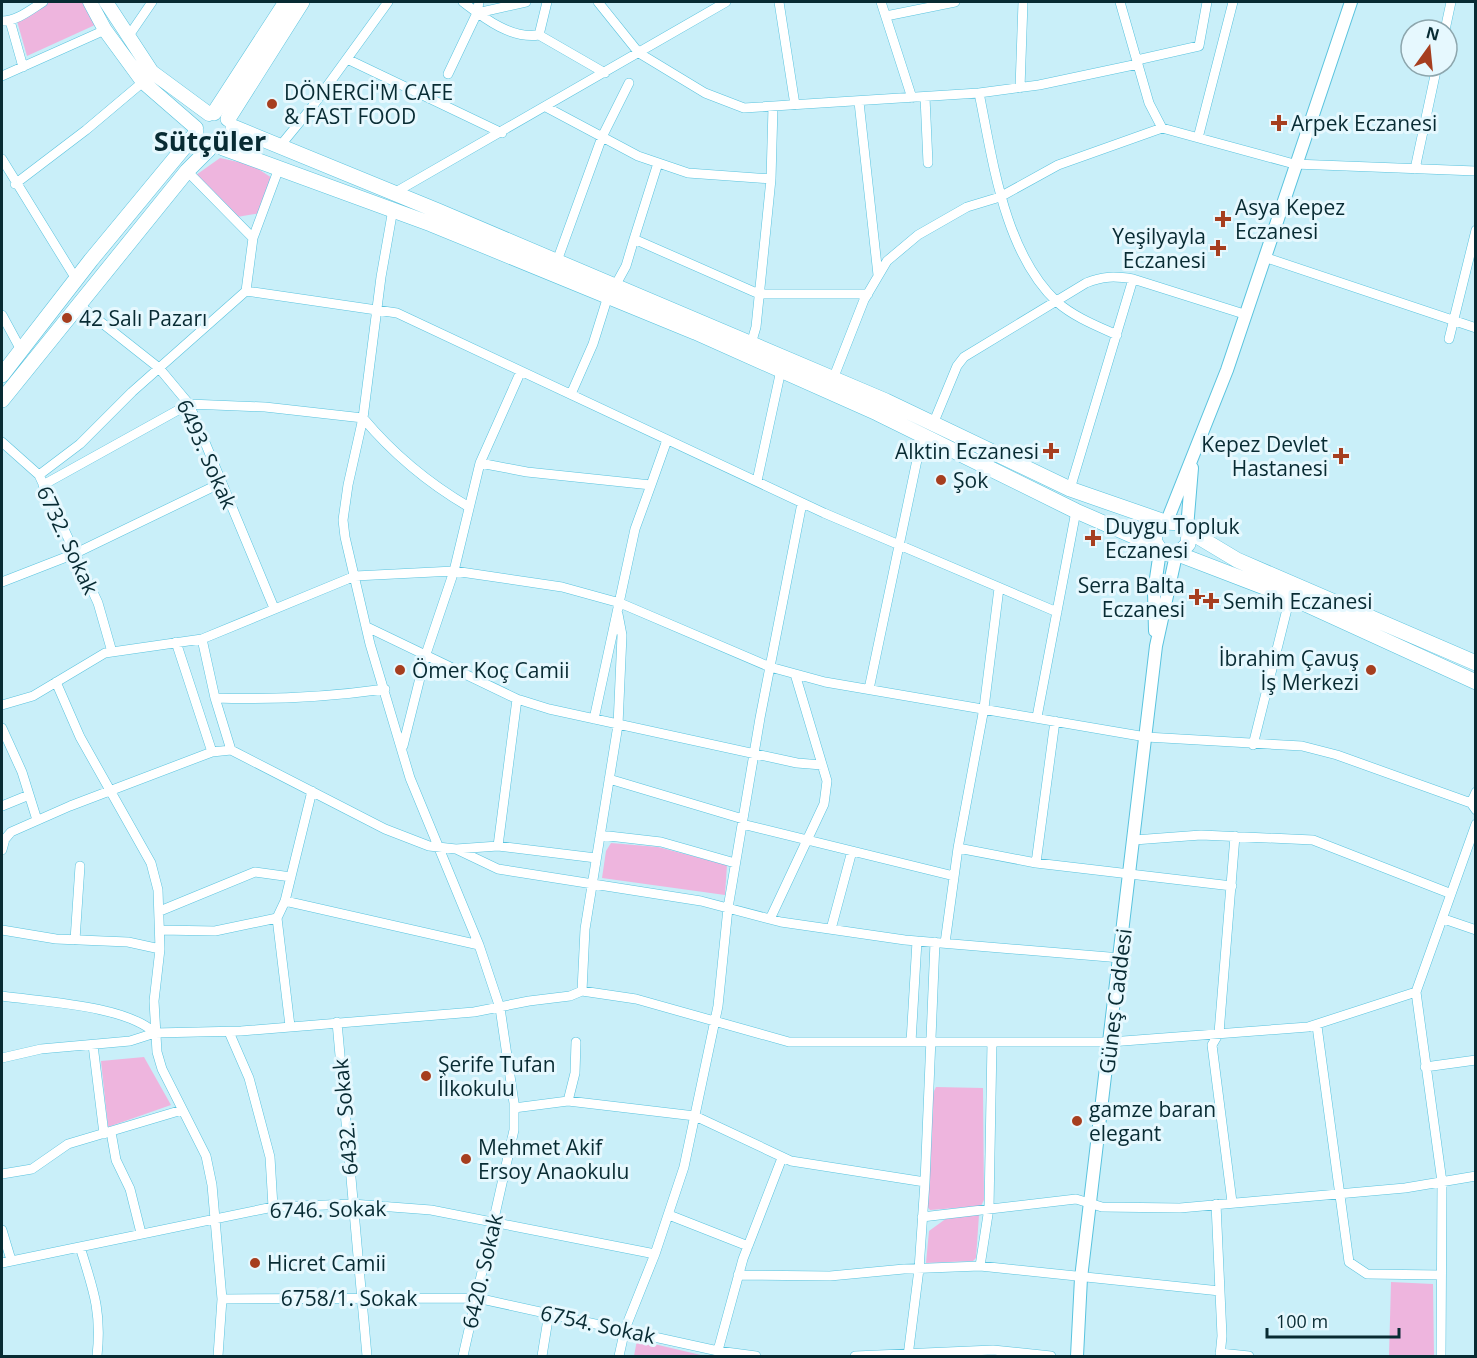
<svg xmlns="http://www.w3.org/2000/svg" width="1477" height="1358" font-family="'Open Sans',sans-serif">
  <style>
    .green { fill: #eeb5de }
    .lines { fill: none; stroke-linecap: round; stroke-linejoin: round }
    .minor-casing { stroke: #59c3de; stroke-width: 10 }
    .tertiary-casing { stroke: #59c3de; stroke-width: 14 }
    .secondary-casing { stroke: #59c3de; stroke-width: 15 }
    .primary-casing { stroke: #59c3de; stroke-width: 16 }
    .minor { stroke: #fff; stroke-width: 9 }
    .tertiary { stroke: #fff; stroke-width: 12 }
    .secondary { stroke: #fff; stroke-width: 14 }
    .primary { stroke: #fff; stroke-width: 15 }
    .poi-dot { fill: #a63e1f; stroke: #e6f8fe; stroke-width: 2 }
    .labels { text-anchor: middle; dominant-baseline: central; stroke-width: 6; stroke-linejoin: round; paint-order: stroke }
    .poi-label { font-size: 21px; fill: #082b33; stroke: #e6f8fe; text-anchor: start }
    .street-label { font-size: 21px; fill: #082b33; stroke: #e6f8fe }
    .district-label { font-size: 27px; font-weight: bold; fill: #082b33; stroke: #e6f8fe }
  </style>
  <rect width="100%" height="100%" fill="#c9eff9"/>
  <path class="green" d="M50 2H82L95 25 27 56 17 21Z
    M220 158 252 165 272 178 261 213 237 217 196 175Z
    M611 843 658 847 727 865 725 895 602 878 606 851Z
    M144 1057 171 1105 108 1127 101 1061Z
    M936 1087 983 1088 984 1200 981 1206 930 1210 926 1205 933 1093Z
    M951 1215H979L976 1258 973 1261 926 1263 929 1231Z
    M1391 1282 1433 1284 1434 1356H1389Z
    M637 1340 705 1356H634Z"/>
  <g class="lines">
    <g class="minor-casing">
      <path id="minor" d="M463 2C484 18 510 39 539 35
        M547 2 539 35 605 73
        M598 2 639 53 705 93 744 108 979 93 1039 85 1138 64
        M779 2 795 105
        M881 2 912 98
        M1120 2 1149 103 1162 128 1294 164 1476 171
        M477 13 526 2
        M886 16 955 2
        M2 21C17 21 30 10 43 2
        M10 21 23 67
        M1445 30 1451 2
        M128 37 152 2
        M347 59 502 133
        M1137 60 1199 46 1207 2
        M448 74 477 13 479 2
        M2 76 105 30
        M1020 88 1023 2
        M979 93C993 161 1004 252 1057 302 1074 317 1097 326 1117 335
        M925 97 928 163
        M859 102 878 275
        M546 107 638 156 688 173 771 179
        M1198 138 1233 2
        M280 146 312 107 388 2
        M2 159 76 279
        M658 163 634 239 759 294H868
        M1415 169 1437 66
        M15 184 86 130 143 82
        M394 193 726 2
        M393 209 381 277 363 418 348 485 343 520 345 537 370 644 410 778 479 945 500 1008 514 1103V1130L463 1356
        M253 238 279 168
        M1264 257 1476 328
        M557 261 602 137 629 83
        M615 286 626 266 634 239
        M246 291 397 313 824 513 1057 612
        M78 304 159 368 189 404 274 608
        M2 315 21 350
        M1449 339 1476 230
        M751 344 756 327 771 179 773 107
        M833 379 864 300 887 261 918 235 967 207 1000 197 1058 165 1162 128
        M571 394 593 344 608 296
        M933 424 957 366 964 357 1086 283C1103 276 1115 276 1133 279L1244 314
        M2 442 39 475 98 603 112 652
        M480 463 527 472 651 485 667 440
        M39 475 80 444 132 392 246 291 253 238 187 171
        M757 481 781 370
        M43 485 189 404 265 407 363 418C394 455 428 483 469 507
        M1070 489 1133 279
        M2 582 74 554 221 483
        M367 627 517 699 549 709 797 763 822 765
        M202 639 215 698C272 700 328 697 385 689
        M176 642 212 752
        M56 682 80 737 151 863 158 890 160 949 154 1001 157 1052 162 1069 206 1156 212 1185 222 1299 218 1356
        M869 689 922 436
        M215 698 231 750
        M2 705 33 696 105 653 202 639 355 576 454 571 562 587 620 603 770 667 825 682 1146 737 1302 746 1337 755 1471 803
        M1037 717 1076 511
        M594 719 635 529 651 485
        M2 728 22 772 37 820
        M1253 745 1290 597
        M403 746 426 654 454 571 480 463 521 371
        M609 779 743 819
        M1476 792 1471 803 1476 810
        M2 806 29 795
        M742 824 954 876
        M600 835 661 842 735 863
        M1134 840 1201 835 1313 840 1449 893
        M498 846 517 699
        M958 848 1036 863 1232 886
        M456 849 498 869 701 901 781 922 905 940 1121 958
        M2 850 5 839 11 832 70 806 212 752 231 750 385 829 429 846 456 849 498 846 596 858
        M1036 863 1055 721
        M285 901 479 945
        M160 911 255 872 291 877
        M770 919 824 804 827 781 795 674
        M1444 919 1476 930
        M831 929 852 851
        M2 930 56 939 128 942 160 949
        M160 930 215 931 277 918
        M75 940 80 866
        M945 943 958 848 984 708 999 588
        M582 991 585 929 618 725 622 635 618 614
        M1416 992 1476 824
        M2 996C43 1002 125 1005 155 1033
        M337 1022 367 1356
        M290 1026 277 918 285 901 312 791
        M1317 1026 1349 1262 1367 1274 1441 1275
        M229 1032 249 1078 270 1157 273 1207
        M911 1042 917 941
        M93 1045 104 1134
        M2 1058 41 1049 130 1041 155 1033 241 1031 474 1012 529 1001 570 996 582 991 636 999 789 1042H1110L1308 1027 1416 992 1442 1182 1441 1356
        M1425 1067 1476 1060
        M568 1101 575 1073 576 1042
        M514 1108 568 1101 695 1116 791 1161 925 1182 935 942
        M111 1132 116 1160 130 1189 141 1233
        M2 1174 32 1169 68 1144 182 1110
        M1232 1202 1212 1045 1219 1033 1235 836
        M1216 1204 1222 1336 1220 1356
        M669 1215 748 1246
        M922 1217 1076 1199 1102 1207 1180 1208 1405 1188 1476 1176
        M2 1230 11 1260
        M80 1247C93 1289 102 1311 97 1356
        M2 1263 273 1207 352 1204 431 1210 655 1254
        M980 1266 989 1208 992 1042
        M738 1275 830 1276 904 1269 980 1266 1220 1291
        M222 1299 477 1298 718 1351 756 1356
        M1220 1353 1249 1356
        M717 1354 743 1259 782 1158
        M542 1356 549 1313
        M619 1356 625 1329 655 1254 684 1167 718 1006 728 908 760 718 802 503
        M855 1356 993 1350 1051 1356
        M908 1356 919 1269 925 1182"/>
    </g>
    <g class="tertiary-casing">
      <path id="tertiary" d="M1167 521 1227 370 1351 2
        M1187 528 1192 468
        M1155 631 1154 592 1160 551
        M1077 1356 1081 1278 1156 646 1176 555"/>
    </g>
    <g class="secondary-casing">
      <path id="secondary" d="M90 2 105 30 143 82 196 128
        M106 2 152 72 209 114"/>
    </g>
    <g class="primary-casing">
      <path id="primary" d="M214 113 286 2
        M228 119 302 2
        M233 127 438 211 886 401 1070 489 1165 522
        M223 148 431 224 695 332 877 413 1076 511 1156 546
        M2 375 91 260 196 133
        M2 400 187 171 209 149
        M1187 530 1237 560 1476 663
        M1178 554 1290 597 1476 682
        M1176 555 1162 553 1154 541 1156 529 1165 522 1181 523 1189 533 1188 544 1178 554"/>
    </g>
    <use href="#minor" class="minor"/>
    <use href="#tertiary" class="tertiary"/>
    <use href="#secondary" class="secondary"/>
    <use href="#primary" class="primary"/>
  </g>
  <g class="poi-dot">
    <circle cx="272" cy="104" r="6"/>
    <path d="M1276 114h6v6h6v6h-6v6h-6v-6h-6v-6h6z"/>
    <path d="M1220 210h6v6h6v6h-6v6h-6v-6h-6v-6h6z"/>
    <path d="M1215 239h6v6h6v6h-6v6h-6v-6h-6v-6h6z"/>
    <circle cx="67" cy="318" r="6"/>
    <path d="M1048 442h6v6h6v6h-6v6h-6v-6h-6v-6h6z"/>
    <path d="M1338 447h6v6h6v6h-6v6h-6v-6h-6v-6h6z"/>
    <circle cx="941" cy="480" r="6"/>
    <path d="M1090 529h6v6h6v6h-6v6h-6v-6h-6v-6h6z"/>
    <path d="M1194 588h6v6h6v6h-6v6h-6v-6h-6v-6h6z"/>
    <path d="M1208 592h6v6h6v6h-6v6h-6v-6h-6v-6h6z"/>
    <circle cx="400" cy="670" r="6"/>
    <circle cx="1371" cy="670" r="6"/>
    <circle cx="426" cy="1076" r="6"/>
    <circle cx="1077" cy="1121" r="6"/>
    <circle cx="466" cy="1159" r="6"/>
    <circle cx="255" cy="1263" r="6"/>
  </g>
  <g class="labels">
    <g class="poi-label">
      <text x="284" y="92">DÖNERCİ'M CAFE<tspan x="284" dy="24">&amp; FAST FOOD</tspan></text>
      <text x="1291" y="123">Arpek Eczanesi</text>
      <text x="1235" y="207">Asya Kepez<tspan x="1235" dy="24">Eczanesi</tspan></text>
      <text x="1206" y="236" text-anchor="end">Yeşilyayla<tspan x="1206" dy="24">Eczanesi</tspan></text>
      <text x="79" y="318">42 Salı Pazarı</text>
      <text x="1328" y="444" text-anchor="end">Kepez Devlet<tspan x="1328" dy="24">Hastanesi</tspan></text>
      <text x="1039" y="451" text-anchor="end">Alktin Eczanesi</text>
      <text x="953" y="480">Şok</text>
      <text x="1105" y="526">Duygu Topluk<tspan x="1105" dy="24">Eczanesi</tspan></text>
      <text x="1185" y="585" text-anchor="end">Serra Balta<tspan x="1185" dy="24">Eczanesi</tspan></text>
      <text x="1223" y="601">Semih Eczanesi</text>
      <text x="1359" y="658" text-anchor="end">İbrahim Çavuş<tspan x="1359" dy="24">İş Merkezi</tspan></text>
      <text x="412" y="670">Ömer Koç Camii</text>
      <text x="438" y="1064">Şerife Tufan<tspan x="438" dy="24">İlkokulu</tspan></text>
      <text x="1089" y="1109">gamze baran<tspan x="1089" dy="24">elegant</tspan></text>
      <text x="478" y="1147">Mehmet Akif<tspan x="478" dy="24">Ersoy Anaokulu</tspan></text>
      <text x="267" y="1263">Hicret Camii</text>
    </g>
    <g class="street-label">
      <text transform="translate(207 454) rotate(66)">6493. Sokak</text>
      <text transform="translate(68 540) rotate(65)">6732. Sokak</text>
      <text transform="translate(1115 1001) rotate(-83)">Güneş Caddesi</text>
      <text transform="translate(345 1117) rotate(-95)">6432. Sokak</text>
      <text transform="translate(328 1209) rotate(-1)">6746. Sokak</text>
      <text transform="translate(482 1271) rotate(-77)">6420. Sokak</text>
      <text x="349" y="1298">6758/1. Sokak</text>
      <text transform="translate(598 1324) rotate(12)">6754. Sokak</text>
    </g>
    <g class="district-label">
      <text x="210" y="140">Sütçüler</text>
    </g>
  </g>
  <rect width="1477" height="1358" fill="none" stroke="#082b33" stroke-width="6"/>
  <g transform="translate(1429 48) rotate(15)"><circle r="28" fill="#e6f8fe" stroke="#8da6ad" stroke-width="1.5"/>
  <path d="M0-4.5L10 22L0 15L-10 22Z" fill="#a63e1f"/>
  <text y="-9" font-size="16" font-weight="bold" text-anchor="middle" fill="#082b33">N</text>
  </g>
  <path d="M1267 1328v9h132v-9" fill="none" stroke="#082b33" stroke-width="3"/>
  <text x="1276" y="1328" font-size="18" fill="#082b33" stroke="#e6f8fe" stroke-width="4.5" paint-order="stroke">100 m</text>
</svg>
